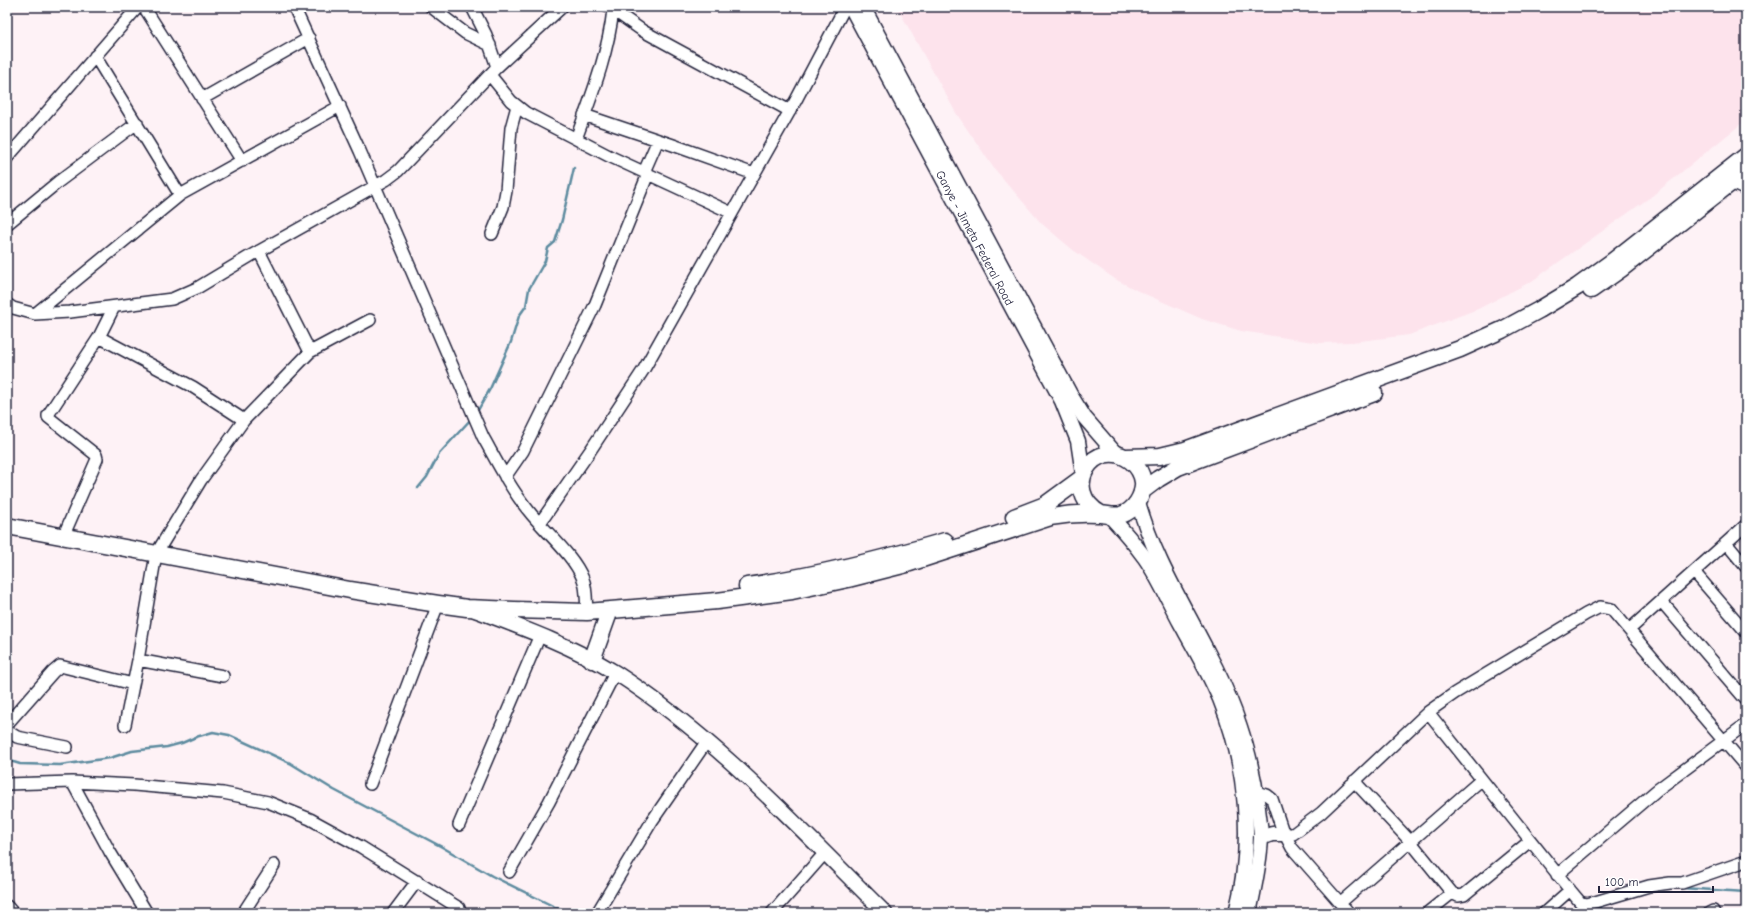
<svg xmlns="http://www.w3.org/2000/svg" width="1753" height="920" font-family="'Comic Neue',sans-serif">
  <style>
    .built { fill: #fde3ec }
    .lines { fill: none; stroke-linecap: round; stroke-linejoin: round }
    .stream { stroke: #5d8b9f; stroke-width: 2.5 }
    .minor-casing { stroke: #22223b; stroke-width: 14 }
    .major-casing { stroke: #22223b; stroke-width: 17 }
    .highway-casing { stroke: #22223b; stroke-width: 19 }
    .minor { stroke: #fff; stroke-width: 11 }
    .major { stroke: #fff; stroke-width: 14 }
    .highway { stroke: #fff; stroke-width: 16 }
    .labels { text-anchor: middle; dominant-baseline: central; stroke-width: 3.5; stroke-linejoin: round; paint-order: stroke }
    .street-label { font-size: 12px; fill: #22223b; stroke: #fff }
  </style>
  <rect width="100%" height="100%" fill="#fef2f6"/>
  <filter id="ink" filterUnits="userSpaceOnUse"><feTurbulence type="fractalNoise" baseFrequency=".025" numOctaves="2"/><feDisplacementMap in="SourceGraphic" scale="8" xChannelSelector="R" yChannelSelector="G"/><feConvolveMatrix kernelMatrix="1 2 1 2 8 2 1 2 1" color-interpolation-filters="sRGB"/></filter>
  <g filter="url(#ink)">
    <path class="built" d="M897 7H1746V120L1652 196 1532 281 1478 309 1409 335 1352 342 1320 343 1241 331 1202 319 1138 291 1115 279 1073 250 1041 223 993 167 956 113Z"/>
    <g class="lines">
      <path class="stream" d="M477 412 490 389 511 342 519 316 526 306 529 289 545 261 548 248 555 242 562 220 574 168
        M418 488 427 477 439 454 471 419
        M7 760 20 764 60 765 110 758 132 751 167 747 182 743 196 737 213 732 229 735 290 763 334 790 442 847 492 876 567 913
        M1681 888 1746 892
        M1596 913 1604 904"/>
      <g class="minor-casing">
        <path id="minor" d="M144 7 242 161
          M294 7 360 151 483 437C497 462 510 488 528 510 544 531 573 554 583 579 587 588 586 602 587 612
          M431 7 465 33 490 45
          M472 7 486 35 497 67
          M609 7 643 31 790 111
          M95 56 180 195
          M490 75 511 101 526 113 609 156 732 213
          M202 99 309 38
          M584 115 673 145 754 174
          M576 139C591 97 608 55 613 10
          M7 158 138 7
          M644 172 658 140
          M1731 183 1746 190
          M7 224 58 182 137 123
          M492 234 503 207 506 191 511 128 517 106
          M259 251 310 352
          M7 304 13 308 35 314 70 312 172 299 197 288 252 255 386 180 398 171 497 67 562 7
          M35 314 180 195 340 106
          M99 337 193 387 244 420
          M505 477 523 451 595 305 648 174
          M540 523 590 451 644 369 796 100 845 7
          M63 537 97 459 96 455 48 417V415L99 337 114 307
          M1726 543 1746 567
          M1695 573 1746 632
          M1662 602 1746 700
          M1629 630 1746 525
          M138 660 223 676
          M1428 712 1570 890 1580 902 1586 904 1595 902 1649 886 1670 883H1682L1746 861
          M7 724 53 672 60 666 133 684
          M125 725 138 660 156 554 201 480 244 420 310 352 370 320
          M7 731 17 737 67 747
          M1354 781 1410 841 1452 893 1458 896 1464 895 1530 841
          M72 782 110 852 147 913
          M7 784 72 782 134 785 223 793 268 802 310 819 361 847 459 908 460 913
          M370 784 438 604
          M1256 792 1267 795 1272 799 1282 829 1292 848 1349 913
          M459 825 540 635
          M1285 834H1293L1321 813 1428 712 1455 693 1586 614 1600 607 1611 609 1746 767
          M509 872 549 802 615 673
          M1557 875 1657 790 1746 724
          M1340 903 1481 780
          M7 906 13 913
          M243 913 274 865
          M393 913 417 881
          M597 913 652 821 707 741
          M772 913 824 854
          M1427 913 1452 893
          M1544 913 1570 890
          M1709 913 1713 911 1714 913"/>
      </g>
      <g class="major-casing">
        <g id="major">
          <path id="s1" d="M851 7 1062 401 1078 441 1083 474"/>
          <path d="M863 7 1071 396 1084 417 1116 454"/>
          <path d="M1138 502C1154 558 1182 602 1208 653 1234 702 1252 753 1258 808 1259 818 1261 828 1261 838 1260 863 1254 889 1249 913"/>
          <path d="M1110 516C1122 529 1134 543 1145 558 1159 578 1169 602 1181 624 1195 649 1209 673 1220 699 1247 766 1254 843 1236 913"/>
          <path d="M475 610C523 628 572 646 616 673 717 738 800 829 885 913"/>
          <path d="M1261 838 1272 834H1285"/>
        </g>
      </g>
      <g class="highway-casing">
        <path id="highway" d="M1591 290 1621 269 1746 171
          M1126 457 1160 456 1185 450 1460 349 1502 330 1539 310 1577 287 1613 261 1746 156
          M1142 491 1158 479 1178 467 1374 393
          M1014 517 1045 505 1082 478
          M7 526 350 590 438 604 467 608 514 610 587 612 717 601 792 591 848 579 907 564 1051 517C1067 514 1083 513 1099 514 1107 514 1113 517 1121 515 1134 511 1144 496 1143 482 1142 474 1137 466 1131 461 1095 434 1058 490 1101 514
          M747 586C814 576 880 560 945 541
          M592 660 610 610"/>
      </g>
      <use href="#minor" class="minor"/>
      <use href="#major" class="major"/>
      <use href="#highway" class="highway"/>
    </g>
  </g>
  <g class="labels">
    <g class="street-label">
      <text stroke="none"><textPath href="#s1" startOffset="262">Ganye - Jimeta Federal Road</textPath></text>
    </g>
  </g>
  <rect width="1753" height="920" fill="none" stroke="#fff" stroke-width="24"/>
  <rect x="12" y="12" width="1729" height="896" fill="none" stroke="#22223b" stroke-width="1.5" filter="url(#ink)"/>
  <path d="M1599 886v6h114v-6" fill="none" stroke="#22223b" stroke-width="2"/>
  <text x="1605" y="886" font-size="12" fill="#22223b" stroke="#ffffff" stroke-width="3" paint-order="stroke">100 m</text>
</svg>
